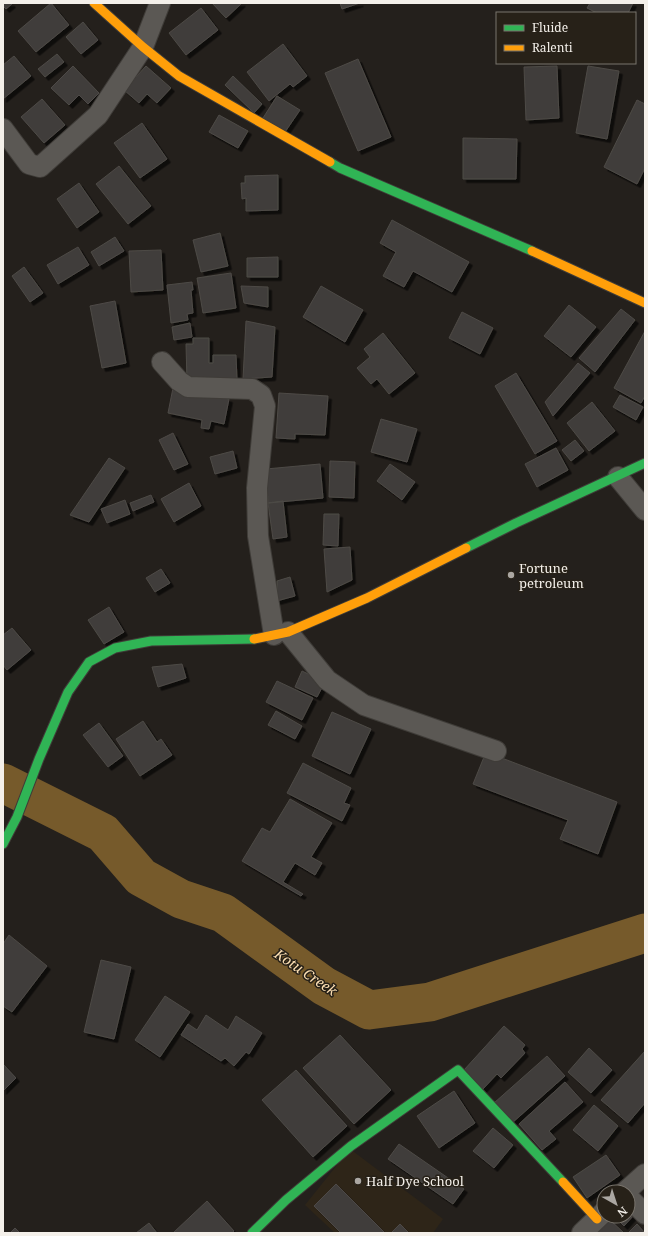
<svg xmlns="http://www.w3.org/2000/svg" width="648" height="1236" font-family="'Noto Serif',serif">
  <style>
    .built { fill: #2e2518 }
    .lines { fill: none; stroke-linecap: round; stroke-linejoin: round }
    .river { stroke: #765a2b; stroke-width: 39 }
    .building { fill: #413e3b; stroke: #4d4a46; filter: url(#shadow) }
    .street-casing { stroke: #3f3c38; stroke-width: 22 }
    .fast-casing { stroke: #3f3c38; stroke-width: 11 }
    .slow-casing { stroke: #3f3c38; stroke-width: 11 }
    .street { stroke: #5b5854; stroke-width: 20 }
    .fast { stroke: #30b455; stroke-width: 9 }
    .slow { stroke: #ff9f0a; stroke-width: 9 }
    .poi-dot { fill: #aba7a2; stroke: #272118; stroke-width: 1.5 }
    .labels { text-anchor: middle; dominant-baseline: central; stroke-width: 3; stroke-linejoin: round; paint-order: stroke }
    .poi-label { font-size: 13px; fill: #f4f0ea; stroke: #272118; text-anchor: start }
    .water-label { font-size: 14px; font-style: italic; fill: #fcdfb3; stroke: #272118 }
  </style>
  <defs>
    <filter id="shadow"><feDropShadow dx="3.5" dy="3.5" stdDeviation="0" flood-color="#0009"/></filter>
  </defs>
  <rect width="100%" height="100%" fill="#24201c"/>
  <path class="built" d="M350 1149 443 1219 433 1233H335L305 1205Z"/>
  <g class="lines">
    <path class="river" d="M3 783 103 833 141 877 181 899 223 913 324 986 369 1010 430 1002 645 933"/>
  </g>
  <path class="building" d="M3 3H11L12 4 6 9 3 6Z
    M51 3 69 25 36 52 18 31Z
    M212 3H242L226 18Z
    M340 3H360L342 9Z
    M590 3H633L628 13H597L587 8Z
    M201 8 218 30 186 55 169 33Z
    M83 22 98 40 81 54 66 37Z
    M283 44 307 76 293 87 290 84 269 101 247 72Z
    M57 54 64 62 45 77 38 69Z
    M14 56 31 76 3 99V65Z
    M358 59 391 137 358 151 325 73Z
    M73 66 99 93 88 104 79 95 69 105 51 88Z
    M146 66 171 88 157 103 147 94 139 103 124 90Z
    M557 66 559 118 526 120 524 67Z
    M588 66 619 71 607 139 576 133Z
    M233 76 262 104 254 113 225 85Z
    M277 96 300 110 285 132 263 118Z
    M42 99 65 125 44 143 21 117Z
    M637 100 645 104V168L637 184 604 167Z
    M219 115 248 131 238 148 209 132Z
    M142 123 167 159 140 178 114 143Z
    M463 138 517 139 516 179H463Z
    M119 166 151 206 128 224 96 184Z
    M278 175V210L246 211V198L242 199 241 183H245V176Z
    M79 183 99 212 77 228 57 199Z
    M392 220 469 262 452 292 413 271 404 287 383 276 396 252 380 243Z
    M220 233 228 266 201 272 193 240Z
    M115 237 124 251 99 266 91 252Z
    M78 247 89 265 58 284 47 265Z
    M161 250 163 290 131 292 129 251Z
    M278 257V277H247V258Z
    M24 267 43 293 30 302 12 276Z
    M231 273 236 308 203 313 197 278Z
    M192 282 193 290H191L193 313 187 314 188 320 171 323 167 285Z
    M241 286 268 287V307L244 303Z
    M321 286 363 310 345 342 303 317Z
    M115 301 126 363 102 368 90 306Z
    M569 305 596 327 571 357 544 336Z
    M621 309 635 320 595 372 579 358Z
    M462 312 493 328 480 354 449 338Z
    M246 321 275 327 272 377 243 379Z
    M190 323 192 337 174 340 172 327Z
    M645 331V396L641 403 614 388Z
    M383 333 415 373 389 394 377 379 371 384 357 368 370 357 364 349Z
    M193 338H209V363H213V355H236L237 380 187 382 186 344H193Z
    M578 363 590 373 553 416 545 402Z
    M516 373 557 441 535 454 495 386Z
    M173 388 229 399 224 424 211 421 209 429 201 428 202 420 168 413Z
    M279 393 328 396 325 435 295 434V439L276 438Z
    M620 395 643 407 636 420 613 407Z
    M592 402 615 431 589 451 567 423Z
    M381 419 417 429 407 462 371 452Z
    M173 433 188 464 174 470 159 440Z
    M575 440 584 451 571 461 562 450Z
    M556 448 568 470 537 487 525 464Z
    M233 451 237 468 215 474 210 457Z
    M109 458 125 468 89 522 70 515Z
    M330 461 355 462 354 498 329 497Z
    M320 464 323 498 268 503 266 469Z
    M390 464 415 482 402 500 377 481Z
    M189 483 201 506 174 522 161 499Z
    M151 495 154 502 133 511 130 503Z
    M125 500 130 514 107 523 101 509Z
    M283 501 287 537 273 539 268 503Z
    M324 514H339L338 546 323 545Z
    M350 547 352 580 327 592 324 549Z
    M161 569 170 583 155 592 146 578Z
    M290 577 295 596 273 602 277 593V581Z
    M109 607 124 632 104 644 88 620Z
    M12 628 31 650 7 670 3 665V635Z
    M182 664 186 678 158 687 152 667Z
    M302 671 325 682 317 697 295 687Z
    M277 681 313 698 302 720 266 702Z
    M276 711 302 726 295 739 268 725Z
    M332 712 371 729 350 774 312 756Z
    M143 721 157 742 161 739 172 755 140 776 116 739Z
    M99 723 123 756 108 767 83 735Z
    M486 752 617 802 598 854 560 839 568 820 473 784Z
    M303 763 351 788 344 803 350 805 342 821 287 793Z
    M290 799 332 823 311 857 322 863 315 875 295 863 283 882 303 894 301 896 242 861 262 828 270 832Z
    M9 935 47 966 12 1012 3 1006V944Z
    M101 960 131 967 114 1039 84 1032Z
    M165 996 190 1012 160 1057 135 1040Z
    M206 1015 228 1030 236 1016 262 1033 249 1054 246 1052 234 1066 225 1058 221 1061 181 1035 188 1024 197 1030Z
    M504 1026 525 1045 522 1049 525 1053 501 1078 497 1074 483 1089 464 1070Z
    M340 1035 391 1090 354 1124 303 1068Z
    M589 1048 612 1070 591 1093 568 1072Z
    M645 1051V1103L628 1123 601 1100Z
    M547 1056 565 1076 512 1123 494 1103Z
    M3 1064 16 1078 3 1091Z
    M296 1070 347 1126 313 1157 262 1100Z
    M565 1082 583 1102 549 1131 556 1139 542 1150 519 1124Z
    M454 1091 475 1123 439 1148 417 1116Z
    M594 1105 618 1126 598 1151 573 1130Z
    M493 1128 513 1145 494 1168 473 1151Z
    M399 1144 464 1189 453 1204 388 1159Z
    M606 1155 620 1175 587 1198 573 1177Z
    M336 1184 385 1233H341L314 1206Z
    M207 1201 234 1231 232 1233H173Z
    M628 1209 634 1215 624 1226 615 1217 628 1216Z
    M609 1219 624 1233H596Z
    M149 1223 157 1233H136Z
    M400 1224 409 1233H391Z
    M637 1224 645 1233H628Z
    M15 1228 20 1233H10Z"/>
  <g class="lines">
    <g class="street-casing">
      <path id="street" d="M3 129 29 164 40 167 98 115 143 47 160 3
        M162 362 179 381 188 387 252 389 261 395 265 406 257 488 258 536 274 635
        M618 477 645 510
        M288 632 327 680 364 705 496 751
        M625 1192 645 1174
        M628 1197 645 1214
        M582 1233 604 1212"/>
    </g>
    <g class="fast-casing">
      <path id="fast" d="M330 162 340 168 532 251
        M466 548 516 523 645 463
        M3 844 17 817 39 759 68 692 89 662 115 648 151 641 254 639
        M252 1233 286 1200 351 1146 458 1070 563 1182"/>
    </g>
    <g class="slow-casing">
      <path id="slow" d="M94 3 143 47 179 76 330 162
        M532 251 645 303
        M254 639 288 632 367 598 466 548
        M563 1182 597 1219"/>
    </g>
    <use href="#street" class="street"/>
    <use href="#fast" class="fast"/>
    <use href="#slow" class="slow"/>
  </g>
  <g class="poi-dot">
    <circle cx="511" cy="575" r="4"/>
    <circle cx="358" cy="1181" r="4"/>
  </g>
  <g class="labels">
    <g class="poi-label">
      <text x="519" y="568">Fortune<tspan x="519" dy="15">petroleum</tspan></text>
      <text x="366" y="1181">Half Dye School</text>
    </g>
    <g class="water-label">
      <text transform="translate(306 972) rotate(34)">Kotu Creek</text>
    </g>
  </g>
  <rect width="648" height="1236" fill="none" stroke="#f4f0ea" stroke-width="8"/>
  <rect x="496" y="12" width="140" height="52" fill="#272118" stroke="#79746c"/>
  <rect x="504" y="25" width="20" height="6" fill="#30b455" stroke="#79746c"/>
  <text x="532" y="32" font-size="12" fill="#f4f0ea">Fluide</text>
  <rect x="504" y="45" width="20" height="6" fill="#ff9f0a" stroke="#79746c"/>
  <text x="532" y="52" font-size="12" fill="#f4f0ea">Ralenti</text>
  <g transform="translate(616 1204) rotate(141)"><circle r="19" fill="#272118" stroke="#79746c"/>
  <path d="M0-3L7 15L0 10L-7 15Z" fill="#aba7a2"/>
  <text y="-6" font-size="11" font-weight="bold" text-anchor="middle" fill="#f4f0ea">N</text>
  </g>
</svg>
